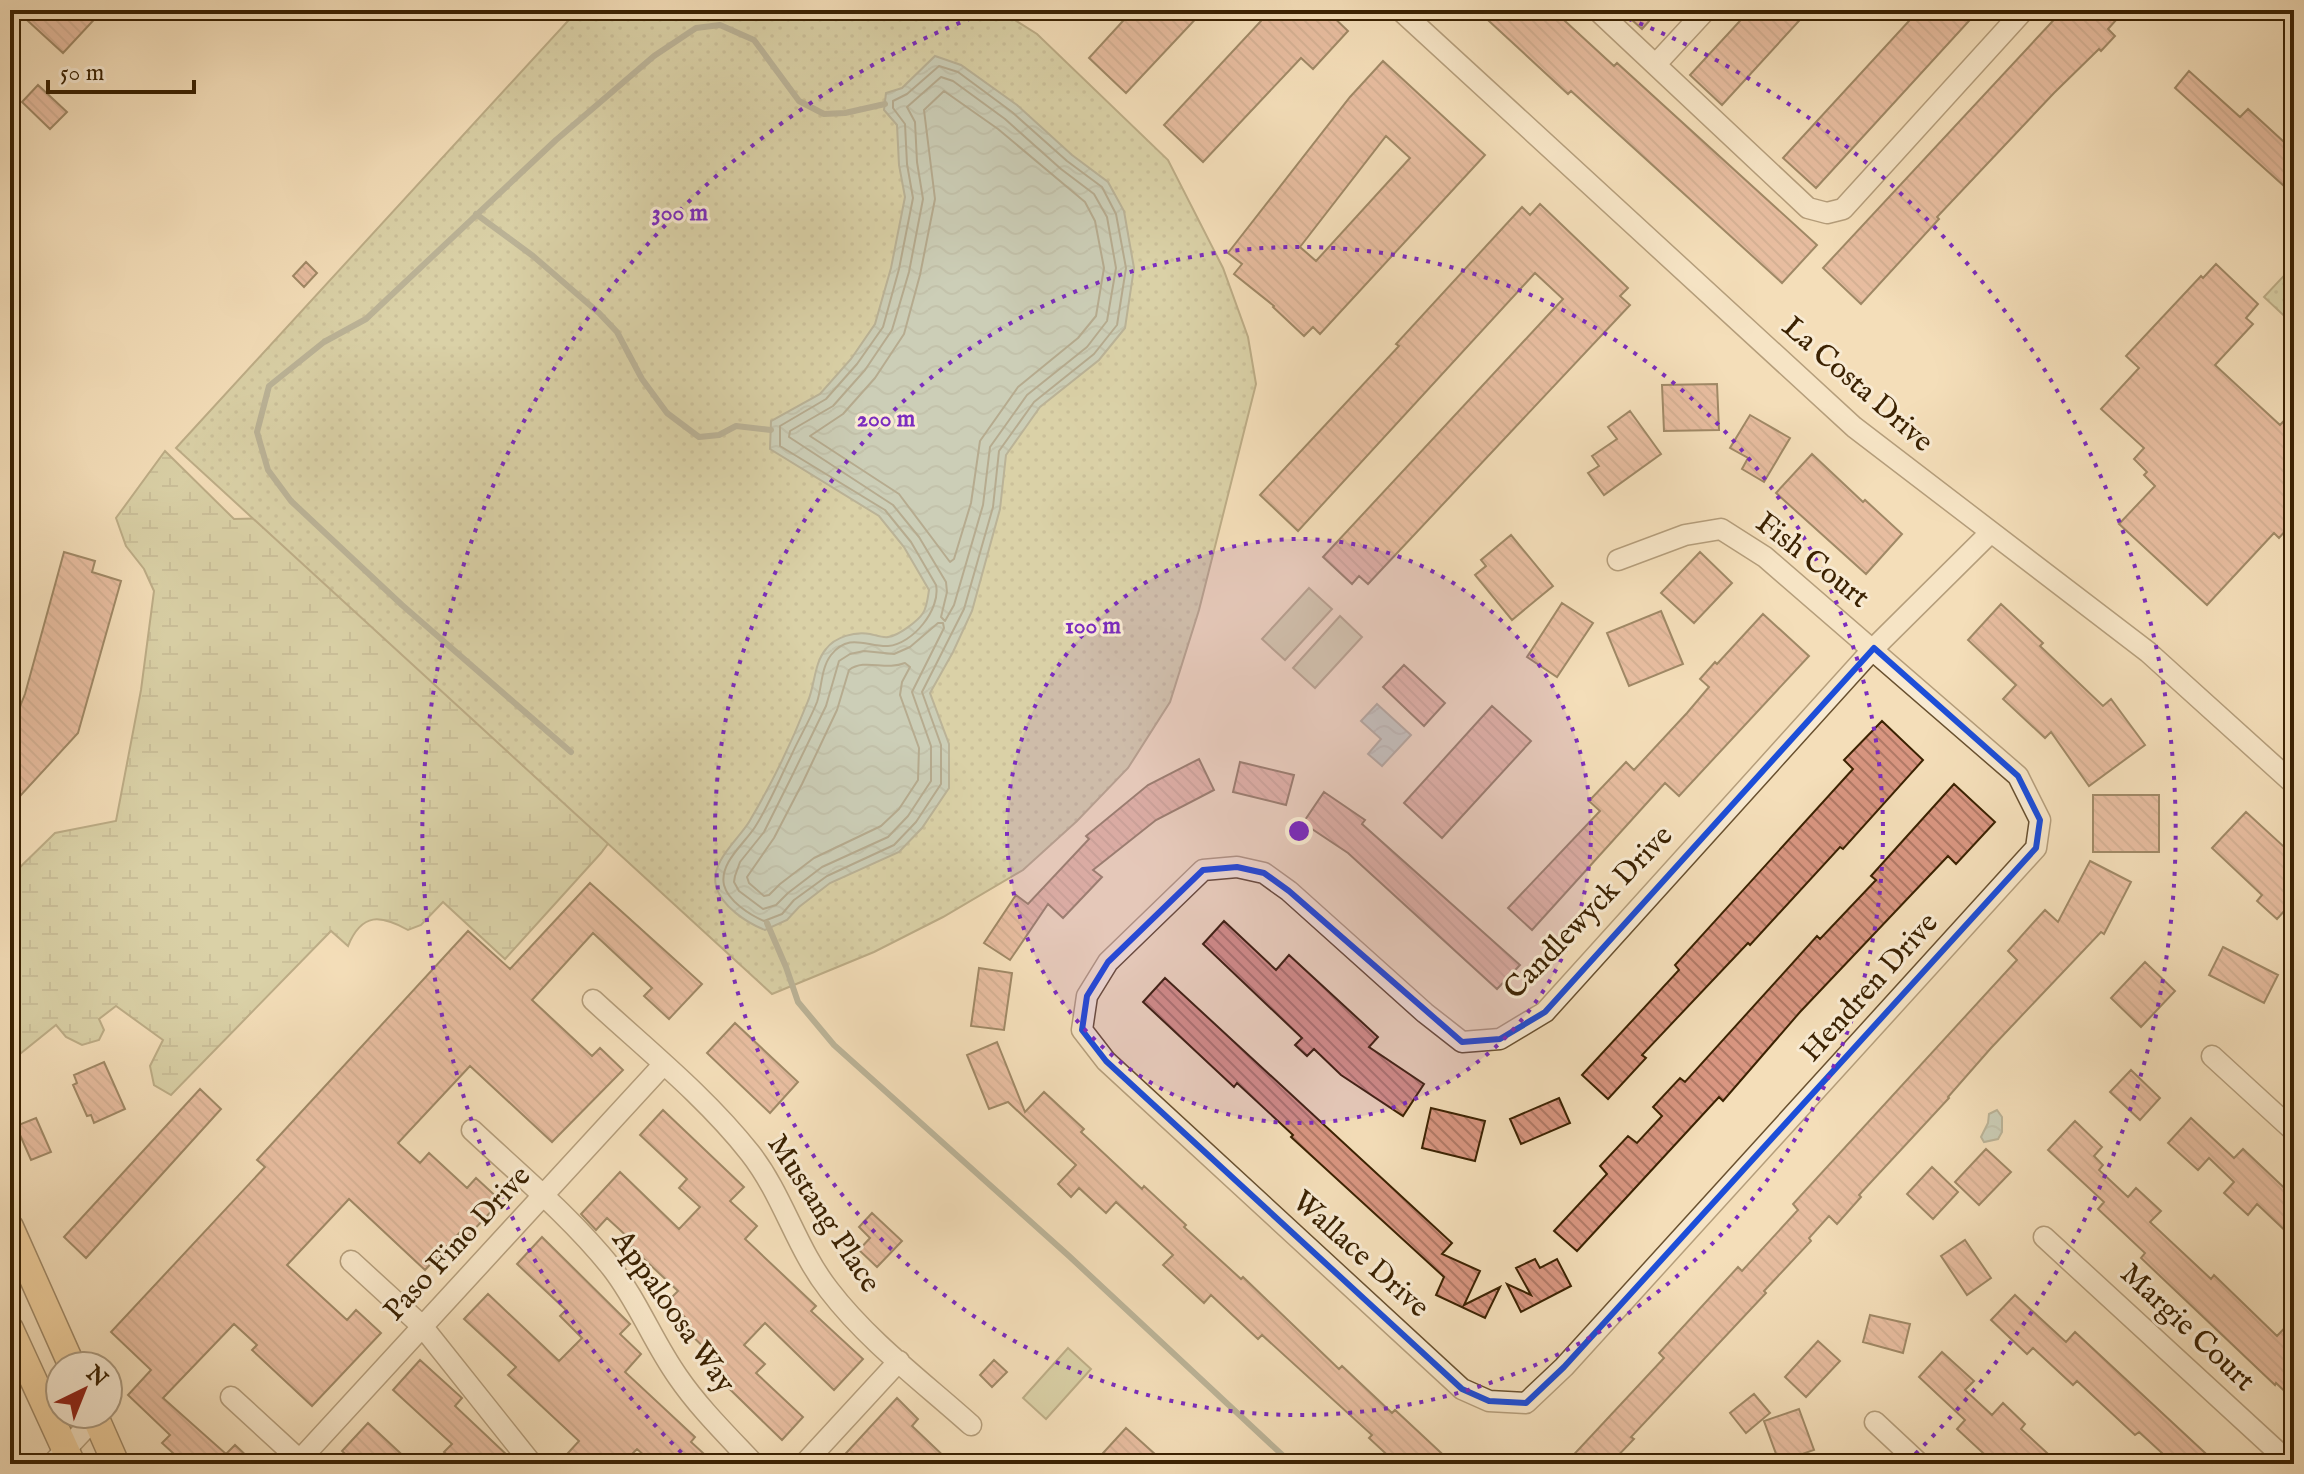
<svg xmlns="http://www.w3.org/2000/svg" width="2304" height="1474" font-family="'IM FELL English',serif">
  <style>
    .grass { fill: #bbc190; stroke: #7b7249; stroke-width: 2 }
    .wetland { fill: url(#wetland-marsh); stroke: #7b7249; stroke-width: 2 }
    .park { fill: url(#park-dots); stroke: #7b7249; stroke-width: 2 }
    .water { fill: url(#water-waves); stroke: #757e6d; stroke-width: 2 }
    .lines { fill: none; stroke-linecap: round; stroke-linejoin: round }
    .shore { stroke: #6c6e5b; stroke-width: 2 }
    .stream { stroke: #757e6d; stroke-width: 6 }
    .building { fill: url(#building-back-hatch); stroke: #3b2202; stroke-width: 2; fill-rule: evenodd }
    .minor-casing { stroke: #695130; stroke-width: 23 }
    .major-casing { stroke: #3b2202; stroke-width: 29 }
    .minor { stroke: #f8ead2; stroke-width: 20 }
    .major { stroke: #eabf7c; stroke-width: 26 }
    .marked { fill: none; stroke: #1d4ed8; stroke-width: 6; stroke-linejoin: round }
    .ring { fill: none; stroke: #7b2cbf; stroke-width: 4; stroke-dasharray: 4 8 }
    .labels { text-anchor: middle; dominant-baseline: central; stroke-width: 6; stroke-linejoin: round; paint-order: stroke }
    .street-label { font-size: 30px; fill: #3b2202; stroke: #f8ead2 }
    .centre { fill: #7b2cbf; stroke: #f8ead2; stroke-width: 4 }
    .ring-label { font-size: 24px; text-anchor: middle; font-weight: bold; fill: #7b2cbf; stroke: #f8ead2; stroke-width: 6; stroke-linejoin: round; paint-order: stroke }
  </style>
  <defs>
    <pattern id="wetland-marsh" width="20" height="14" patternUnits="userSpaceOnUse" patternTransform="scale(2)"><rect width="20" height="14" fill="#bbc190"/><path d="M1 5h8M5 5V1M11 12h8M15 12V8" fill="none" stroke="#999c73"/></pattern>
    <pattern id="park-dots" width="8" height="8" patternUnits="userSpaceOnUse" patternTransform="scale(2)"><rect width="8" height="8" fill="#bbc190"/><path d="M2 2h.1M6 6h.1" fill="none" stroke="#999c73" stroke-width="1.8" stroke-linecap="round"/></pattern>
    <pattern id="water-waves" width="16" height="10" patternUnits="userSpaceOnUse" patternTransform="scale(2)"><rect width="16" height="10" fill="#9cbbb4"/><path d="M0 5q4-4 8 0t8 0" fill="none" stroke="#87a099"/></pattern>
    <pattern id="building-back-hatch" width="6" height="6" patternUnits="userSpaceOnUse" patternTransform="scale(2)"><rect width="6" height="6" fill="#d99681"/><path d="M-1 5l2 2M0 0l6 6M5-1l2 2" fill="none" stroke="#b17a67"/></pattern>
  </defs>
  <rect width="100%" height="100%" fill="#f4deb9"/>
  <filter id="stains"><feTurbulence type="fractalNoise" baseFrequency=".0025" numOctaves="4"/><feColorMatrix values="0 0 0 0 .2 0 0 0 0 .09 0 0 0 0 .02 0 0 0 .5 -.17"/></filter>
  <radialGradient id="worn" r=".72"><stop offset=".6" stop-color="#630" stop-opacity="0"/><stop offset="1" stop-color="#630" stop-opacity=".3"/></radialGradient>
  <path class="grass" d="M1309 588 1332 609 1285 660 1262 639Z
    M1340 616 1362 637 1315 688 1293 668Z
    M1068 1348 1091 1369 1046 1419 1023 1398Z"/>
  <path class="wetland" d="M165 451 234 519 278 518 619 829 601 853 505 959 443 902 421 925 408 930C381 915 362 912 348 946L331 931 171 1095 154 1085 150 1066 163 1040 116 1006 99 1019 104 1030 99 1040 82 1045 66 1037 56 1025 10 1062V877L55 833 116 821 141 690 154 591 144 569 126 546 116 518Z"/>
  <path class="park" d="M578 10H999L1037 34 1168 160 1223 268 1248 337 1256 384 1199 610 1170 702 1128 768 1077 821 1023 870 943 917 874 952 772 994 176 448Z
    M2294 265V325L2264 297Z"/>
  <path class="water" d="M935 56 961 65 1017 105 1072 155 1108 182 1124 211 1134 268 1125 328 1099 360 1040 407 1006 455 1000 509 972 611 953 652 930 693 949 744V788L922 828 899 852 830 883 799 907 787 920 765 930C747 923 721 906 716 886 710 862 738 840 749 822 771 785 792 742 808 701 815 685 814 663 826 649 835 637 855 631 870 634 875 635 883 638 888 637 898 636 918 621 923 613 927 607 928 596 929 590L904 547 879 516 770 449 771 421 820 394 851 359 875 324 891 268 905 197 899 165 897 125 884 110 886 93 902 88Z
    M1377 704 1411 735 1382 766 1368 754 1381 739 1361 721Z
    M1997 1110 2002 1117V1132L1998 1139 1984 1142 1981 1137 1988 1123 1989 1114Z"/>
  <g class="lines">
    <path class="shore" d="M939 66 958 72 1012 112 1067 161 1102 187 1116 214 1126 268 1117 325 1094 354 1034 402 999 451 993 507 964 609 922 692 941 745V784L916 822 894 845 827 876 794 900 782 914 764 921C750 915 728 901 724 885 719 863 745 843 755 827 769 805 779 780 791 756 799 738 810 720 817 702 822 687 821 668 831 655 849 632 867 647 888 646 913 644 941 609 936 585L911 542 885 510 780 446V426L826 399 857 364 883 327 899 269 913 198 907 164 905 124 893 108V101L907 94Z
      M941 77 953 81 1005 119 1061 169 1094 194 1107 217 1116 268 1107 321 1087 347 1027 395 990 447 983 505 954 605 945 621 941 617 947 592 946 582 919 537 893 505 789 437 790 431 833 406 865 370 892 330 909 272 923 199 917 162 915 122 907 107Z
      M944 91 998 129 1085 202 1095 221 1104 268 1096 316 1078 338 1018 387 980 441 971 503 954 559 950 562 899 494 810 436 843 414 875 378 904 334 920 275 935 199 924 110Z
      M938 623H943L944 628 912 692 931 746V781L908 816 888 837 822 867 788 893 776 905 763 909 739 891 734 882 735 876 740 862 764 832 791 778 826 706 839 661 850 654 864 651 894 654 910 647Z
      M905 663 910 667 902 682 900 695 919 748 918 780 899 809 881 826 814 858 780 884 769 895 764 896 749 883 747 877 774 838 802 784 837 710 849 670C865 658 885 671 905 663Z"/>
    <path class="stream" d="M476 214 533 256 599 313 617 332 642 379 667 413 699 437 719 435 736 426 771 430
      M571 752 402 605 291 501 268 470 257 432 269 386 324 342 366 319 556 140 654 56 696 28 720 25 754 40 799 101 824 114 845 113 885 104
      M767 923 786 967 798 1002 834 1045 1069 1256 1292 1464"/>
  </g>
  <path class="building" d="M16 10H103L63 53Z
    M1133 10H1204L1126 93 1089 58Z
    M1253 10H1326L1348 31 1313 69 1301 58 1203 162 1164 125 1261 21 1262 18Z
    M1477 10H1553L1614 66 1617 63 1817 245 1782 283 1571 91 1568 94Z
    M1621 10H1659L1642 29Z
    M1750 10H1809L1722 105 1690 75Z
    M1919 10H1979L1816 188 1783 158Z
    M2063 10H2125L2108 29 2115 36 2101 51 2099 49 2054 93 1937 217 1939 219 1861 304 1823 268Z
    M1383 61 1485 155 1320 334 1313 327 1304 336 1273 307 1274 306 1234 274 1242 264 1228 253 1350 97ZM1386 136 1410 158 1316 261 1300 247Z
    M2189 71 2240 117 2248 109 2294 151V195L2175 88Z
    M38 85 67 112 50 129 22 102Z
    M1540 204 1628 288 1620 296 1630 305 1368 584 1359 576 1352 584 1323 557 1563 299 1535 273 1298 531 1260 495 1399 346 1396 344 1522 207 1530 215Z
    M306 262 317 273 304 287 293 276Z
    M2216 264 2258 304 2246 318 2253 324 2215 365 2280 425 2294 410V521L2279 538 2274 533 2207 605 2119 524 2155 486 2144 475 2147 472 2134 459 2144 448 2101 409 2139 368 2126 356 2201 276 2203 278Z
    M1717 384 1719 430 1664 431 1662 385Z
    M1630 411 1661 454 1604 495 1588 473 1599 466 1592 456 1617 439 1608 427Z
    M1750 415 1790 438 1764 482 1742 469 1748 458 1730 448Z
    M1812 454 1863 502 1865 500 1902 534 1866 574 1776 493Z
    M1511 535 1553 586 1512 620 1475 575 1486 566 1481 560Z
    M64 552 95 561 92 572 121 581 78 733 10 807V722L17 714 25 694Z
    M1700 552 1732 583 1694 623 1661 593Z
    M1562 603 1593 623 1557 677 1527 657Z
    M2001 604 2043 643 2040 646 2103 706 2111 699 2145 745 2089 786 2051 732 2045 738 2003 699 2016 685 1968 640Z
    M1661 611 1683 664 1629 686 1607 633Z
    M1763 614 1809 656 1679 796 1665 783 1532 930 1508 908 1600 811 1589 801 1626 762 1634 770 1687 713 1709 687 1700 679 1715 662 1717 664Z
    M1404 665 1445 703 1424 726 1383 687Z
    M1492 706 1531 741 1442 838 1404 803Z
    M1882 721 1923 760 1843 849 1840 847 1750 945 1748 943 1642 1055 1646 1058 1608 1099 1582 1075 1679 970 1675 965 1853 769 1844 760Z
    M1199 759 1214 790 1156 820 1093 870 1102 877 1063 918 1048 904 1010 960 984 943 1016 895 1028 904 1089 839 1086 836 1148 785Z
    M1240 762 1294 775 1286 805 1233 792Z
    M1954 784 1995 822 1956 864 1948 856 1800 1012 1723 1101 1719 1097 1577 1251 1554 1231 1607 1174 1600 1166 1628 1136 1637 1143 1662 1116 1653 1107 1680 1078 1685 1082 1817 936 1820 939 1876 880 1871 876Z
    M1324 792 1365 820 1362 824 1520 965 1497 989 1348 853 1303 823Z
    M2093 795H2159V852H2093Z
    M2246 812 2294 856V917L2286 909 2277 919 2257 901 2262 895 2212 848Z
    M2090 861 2131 882 2104 934 2101 932 1991 1048 1948 1097 1949 1098 1859 1195 1861 1197 1837 1224 1829 1216 1809 1238 1811 1241 1764 1291 1766 1293 1631 1437 1634 1439 1610 1464H1565L1664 1358 1659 1353 1738 1267 1742 1271 1798 1210 1793 1204 2017 960 2008 951 2034 922 2045 910 2058 922Z
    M590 883 702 984 669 1019 644 996 652 988 593 933 532 1000 592 1056 600 1048 623 1070 552 1142 470 1066 398 1143 420 1163 429 1153 467 1188 476 1178 501 1201 468 1236 461 1231 425 1270 349 1199 287 1265 347 1320 356 1310 381 1333 312 1406 252 1350 257 1345 234 1324 163 1398 226 1454 235 1445 255 1464H185L162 1443 170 1435 128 1395 151 1370 111 1332 265 1167 257 1160 468 931 510 969Z
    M1224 921 1276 970 1289 955 1378 1037 1369 1047 1424 1084 1403 1116 1341 1075 1314 1049 1307 1056 1295 1045 1302 1038 1203 944Z
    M2223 947 2278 975 2264 1003 2209 975Z
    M2145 962 2175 991 2141 1027 2111 998Z
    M979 968 1012 973 1004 1030 971 1026Z
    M1165 978 1452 1243 1442 1254 1480 1271 1464 1305 1500 1287 1485 1318 1436 1295 1444 1277 1291 1137 1293 1135 1237 1083 1234 1087 1143 1002Z
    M735 1023 798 1082 770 1113 707 1053Z
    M997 1042 1025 1112 1044 1092 1084 1129 1081 1132 1142 1189 1144 1186 1186 1225 1184 1227 1241 1279 1243 1277 1339 1369 1342 1366 1392 1413 1395 1410 1453 1464H1397L1369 1438 1372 1435 1262 1335 1258 1339 1211 1295 1204 1303 1163 1265 1173 1255 1116 1202 1106 1213 1079 1188 1071 1197 1058 1184 1076 1165 1008 1102 989 1109 967 1055Z
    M104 1062 125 1109 94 1123 91 1115 87 1116 73 1085 77 1083 74 1075Z
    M2131 1070 2160 1098 2140 1120 2110 1092Z
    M200 1089 221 1109 86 1258 64 1237Z
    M1559 1098 1570 1123 1521 1144 1510 1119Z
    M1431 1108 1485 1121 1475 1161 1422 1148Z
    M663 1110 744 1187 730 1201 757 1226 745 1239 816 1306 811 1311 863 1359 834 1390 765 1323 744 1345 765 1364 756 1373 803 1417 782 1440 711 1371 719 1362 684 1328 690 1322 668 1301 678 1291 628 1244 631 1240 607 1218 596 1230 581 1214 620 1172 679 1229 700 1207 679 1188 687 1179 640 1135Z
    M36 1118 51 1152 31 1160 16 1126Z
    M2191 1118 2234 1158 2243 1149 2294 1197V1239L2257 1204 2248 1215 2224 1193 2234 1182 2209 1158 2198 1170 2168 1143Z
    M2075 1121 2102 1147 2094 1156 2103 1165 2099 1170 2128 1197 2136 1188 2161 1211 2150 1222 2211 1279 2214 1275 2277 1336 2294 1318V1400L2276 1383 2275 1385 2141 1258 2145 1253 2098 1209 2104 1202 2048 1150Z
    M1986 1149 2011 1172 1979 1205 1955 1182Z
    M1932 1167 1958 1192 1933 1219 1907 1194Z
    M872 1213 902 1241 877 1267 859 1250 870 1238 859 1227Z
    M542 1237 630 1324 620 1334 641 1354 625 1372 695 1437 691 1442 715 1464H654L637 1449 622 1464H558L579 1441 508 1375 516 1367 464 1319 488 1294 559 1361 582 1338 560 1316 566 1310 517 1264Z
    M1965 1240 1991 1278 1967 1295 1941 1256Z
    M1535 1259 1540 1268 1557 1259 1571 1286 1521 1312 1507 1284 1531 1295 1516 1268Z
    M2015 1295 2066 1342 2075 1332 2217 1464H2174L2139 1432 2135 1435 2077 1381 2073 1385 2033 1348 2027 1354 1991 1320Z
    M1870 1315 1910 1324 1903 1353 1863 1342Z
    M1818 1341 1840 1361 1806 1397 1785 1377Z
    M1942 1352 1974 1381 1965 1390 1992 1415 2003 1403 2025 1424 2021 1429 2059 1464H1995L1957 1429 1965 1420 1919 1377Z
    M420 1360 462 1398 455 1406 508 1456 500 1464H457L444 1452 452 1444 393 1390Z
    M994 1360 1007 1372 992 1387 980 1375Z
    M1754 1394 1770 1413 1746 1433 1730 1413Z
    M897 1398 918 1419 912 1426 952 1464H836Z
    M1799 1409 1814 1450 1779 1462 1764 1421Z
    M368 1423 412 1464H356L342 1451Z
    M1126 1428 1166 1464H1093Z"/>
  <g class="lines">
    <g class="minor-casing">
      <path id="minor" d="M1400 10 1854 427 2148 652 2294 784
        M1597 10 1808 208 1827 213 1843 209 2024 10
        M1656 64 1706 10
        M1618 560 1685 535 1721 529 1765 557 2018 776 2040 820 2036 848 1564 1367 1526 1403 1489 1401 1462 1389 1106 1061 1082 1030 1087 996 1108 962 1203 870 1237 867 1264 873 1289 891 1425 1013 1462 1042 1500 1039 1545 1012 1874 648 1991 532
        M593 1000C646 1049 705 1096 750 1153 783 1195 796 1248 829 1290 868 1341 923 1382 971 1425
        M2212 1056 2294 1131
        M472 1130C519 1174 571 1217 611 1267 638 1301 653 1342 678 1377 700 1409 728 1436 754 1464
        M2044 1237 2291 1464
        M351 1261 422 1326 532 1464
        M231 1397 304 1464
        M1875 1422 1920 1464
        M52 1464 95 1418
        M296 1464 663 1065
        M804 1464 899 1361"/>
    </g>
    <g class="major-casing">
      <path id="major" d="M10 1227 72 1366
        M10 1329 72 1464
        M94 1414 116 1464"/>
    </g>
    <use href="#minor" class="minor"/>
    <use href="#major" class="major"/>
  </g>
  <path d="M0 0H2304V1474H0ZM1874 648 2018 776 2040 820 2036 848 1564 1367 1526 1403 1489 1401 1462 1389 1106 1061 1082 1030 1087 996 1108 962 1203 870 1237 867 1264 873 1289 891 1462 1042 1500 1039 1545 1012Z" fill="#f4deb9" fill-opacity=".55" fill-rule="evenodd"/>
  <path class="marked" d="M1874 648 2018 776 2040 820 2036 848 1564 1367 1526 1403 1489 1401 1462 1389 1106 1061 1082 1030 1087 996 1108 962 1203 870 1237 867 1264 873 1289 891 1462 1042 1500 1039 1545 1012Z"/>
  <circle cx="1299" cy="831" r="292" fill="#7b2cbf" fill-opacity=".12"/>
  <g class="ring">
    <circle cx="1299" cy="831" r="292"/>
    <circle cx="1299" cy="831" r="584"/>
    <path d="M690 1461A876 876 0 0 1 992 10M1606 10A876 876 0 0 1 1908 1461"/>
  </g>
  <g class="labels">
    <g class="street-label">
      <text transform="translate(1857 385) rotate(41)">La Costa Drive</text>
      <text transform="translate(1812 561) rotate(38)">Fish Court</text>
      <text transform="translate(1589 913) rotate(-46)">Candlewyck Drive</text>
      <text transform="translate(1870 988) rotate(-48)">Hendren Drive</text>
      <text transform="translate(823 1214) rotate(57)">Mustang Place</text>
      <text transform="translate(458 1244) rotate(-47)">Paso Fino Drive</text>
      <text transform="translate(1360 1255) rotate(42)">Wallace Drive</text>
      <text transform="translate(673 1312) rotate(55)">Appaloosa Way</text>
      <text transform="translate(2187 1328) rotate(43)">Margie Court</text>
    </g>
  </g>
  <circle cx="1299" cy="831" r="12" class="centre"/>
  <g class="ring-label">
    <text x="680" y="220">300 m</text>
    <text x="886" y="426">200 m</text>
    <text x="1093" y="633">100 m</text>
  </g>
  <rect width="2304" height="1474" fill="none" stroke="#f4deb9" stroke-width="40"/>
  <rect x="12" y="12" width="2280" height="1450" fill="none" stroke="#3b2202" stroke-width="4"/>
  <rect x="20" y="20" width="2264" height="1434" fill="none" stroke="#3b2202" stroke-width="2"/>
  <g transform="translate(84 1390) rotate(43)"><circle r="38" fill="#f8ead2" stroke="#ac9a7f" stroke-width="2"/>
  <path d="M0-6L14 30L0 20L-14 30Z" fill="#8f2418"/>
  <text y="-12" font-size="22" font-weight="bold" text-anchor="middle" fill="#3b2202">N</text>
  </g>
  <path d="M48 80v12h146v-12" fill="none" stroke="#3b2202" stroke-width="4"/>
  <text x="60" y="80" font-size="24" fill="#3b2202" stroke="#f8ead2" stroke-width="6" paint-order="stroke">50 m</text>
  <rect width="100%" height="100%" filter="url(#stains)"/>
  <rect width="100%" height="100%" fill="url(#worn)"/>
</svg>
